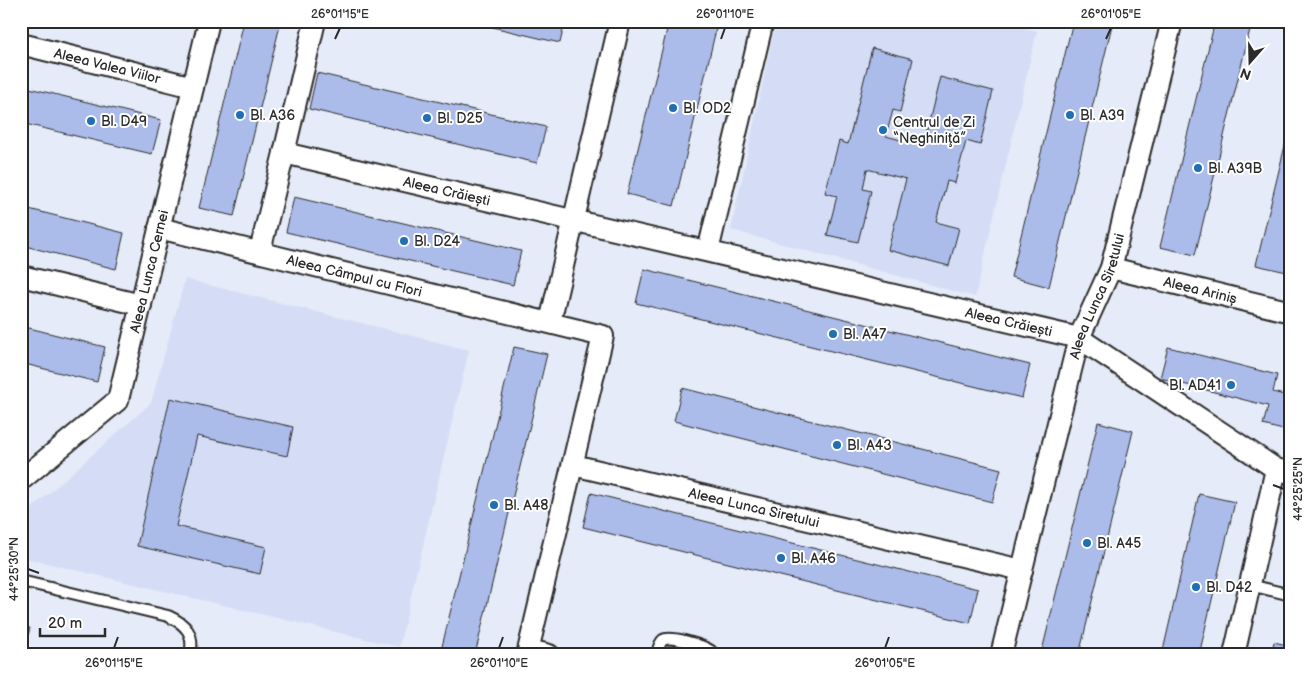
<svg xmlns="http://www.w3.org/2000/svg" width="1312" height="676" font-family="'Balsamiq Sans',sans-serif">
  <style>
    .built { fill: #d4ddf5 }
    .building { fill: #abbceb; stroke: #2b2b2b }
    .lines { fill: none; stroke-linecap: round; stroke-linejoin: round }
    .lane-casing { stroke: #2b2b2b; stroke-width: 14 }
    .street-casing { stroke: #2b2b2b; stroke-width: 24 }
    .lane { stroke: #fff; stroke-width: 10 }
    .street { stroke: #fff; stroke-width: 20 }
    .ticks { fill: none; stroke: #2b2b2b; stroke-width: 2 }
    .poi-dot { fill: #1f6fb2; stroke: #fff; stroke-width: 2 }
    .labels { text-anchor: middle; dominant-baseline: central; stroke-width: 4; stroke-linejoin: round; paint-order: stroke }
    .street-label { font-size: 14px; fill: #2b2b2b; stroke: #fff }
    .poi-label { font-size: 14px; fill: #2b2b2b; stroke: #fff; text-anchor: start }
    .neatline { fill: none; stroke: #2b2b2b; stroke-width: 2 }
    .ticks-label { font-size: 12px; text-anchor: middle; fill: #2b2b2b }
  </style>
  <rect width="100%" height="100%" fill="#e6ebf9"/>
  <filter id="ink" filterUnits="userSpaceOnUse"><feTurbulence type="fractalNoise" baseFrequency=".02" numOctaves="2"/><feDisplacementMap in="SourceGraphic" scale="10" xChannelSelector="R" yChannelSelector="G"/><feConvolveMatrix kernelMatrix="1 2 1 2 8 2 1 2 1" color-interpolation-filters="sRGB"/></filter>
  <g filter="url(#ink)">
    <path class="built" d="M776 21H999L1037 31 975 297 731 230Z
      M185 279 469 350 399 647 21 557V518L151 403Z"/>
    <path class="building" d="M244 21H281L234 216 199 208Z
      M467 21H565L560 43Z
      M669 21H718L674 206 627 194Z
      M1073 21H1113L1049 287 1011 277Z
      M1215 21H1252L1195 255 1160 247Z
      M872 48 913 59 900 112 893 110 886 136 923 146 940 77 993 91 980 145 966 141 955 183 947 181 936 222 959 228 949 266 888 250 906 179 867 169 863 189 871 191 858 242 827 235 837 196 825 193 839 141 848 144Z
      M317 73 546 127 537 163 309 109Z
      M21 86 161 120 152 154 21 123Z
      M1288 133 1291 134V273L1256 265Z
      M294 197 521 251 513 285 286 232Z
      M21 207 124 233 116 269 21 245Z
      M644 269 1030 365 1022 398 636 303Z
      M21 326 105 347 97 382 21 363Z
      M514 347 547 354 475 655H440Z
      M1168 347 1277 375 1273 392 1291 397V432L1263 425 1268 406 1160 378Z
      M682 388 1001 469 992 502 674 421Z
      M170 398 293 427 287 456 197 436 176 526 266 547 260 574 137 546Z
      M1098 422 1133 431 1079 655H1041Z
      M591 493 978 589 970 623 583 527Z
      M1199 494 1235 502 1199 655H1162Z
      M21 626 30 628 23 655H21Z
      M1274 642 1291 646V655H1271Z
      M737 648 767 655H735Z
      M107 649 132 655H106Z"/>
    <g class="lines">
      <g class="lane-casing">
        <path id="lane" d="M21 581 168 616C186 624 195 634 190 655
          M1250 585 1291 595
          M657 655C658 650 659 643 663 640 671 635 704 646 711 651V655"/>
      </g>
      <g class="street-casing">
        <g id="street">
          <path id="s1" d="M21 44 193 87"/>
          <path d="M284 153 315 21"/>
          <path id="s2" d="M159 228 603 336 527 655"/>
          <path id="s3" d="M260 251 284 153 1079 338 1276 469 1291 473"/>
          <path d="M708 251 763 21"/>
          <path id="s4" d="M1111 268 1291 312"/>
          <path d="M21 276 141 305"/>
          <path d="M550 322 620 21"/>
          <path id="s5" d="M573 465 1022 570"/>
          <path id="s6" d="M21 480 118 400 209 21"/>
          <path d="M529 650 549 655"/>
          <path id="s7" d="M1001 655 1071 370 1079 338 1111 268 1172 21"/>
          <path d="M1234 655 1276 469"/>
        </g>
      </g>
      <use href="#lane" class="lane"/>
      <use href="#street" class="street"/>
    </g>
  </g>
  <path class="ticks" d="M335 39 340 28M721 39 725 28M1106 39 1111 28M1273 485 1284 489M28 569 39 573M114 648 118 637M499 648 503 637M885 648 889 637"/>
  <g class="poi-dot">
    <circle cx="673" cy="108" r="5"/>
    <circle cx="240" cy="115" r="5"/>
    <circle cx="1070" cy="115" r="5"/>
    <circle cx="427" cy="118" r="5"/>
    <circle cx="91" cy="121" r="5"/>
    <circle cx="883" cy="130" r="5"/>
    <circle cx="1198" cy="168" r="5"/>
    <circle cx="404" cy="241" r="5"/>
    <circle cx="833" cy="334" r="5"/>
    <circle cx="1231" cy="385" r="5"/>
    <circle cx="837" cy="445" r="5"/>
    <circle cx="494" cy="505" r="5"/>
    <circle cx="1087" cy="543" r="5"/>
    <circle cx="781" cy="558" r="5"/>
    <circle cx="1196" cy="587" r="5"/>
  </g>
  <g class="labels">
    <g class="street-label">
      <text stroke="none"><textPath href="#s1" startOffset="89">Aleea Valea Viilor</textPath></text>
      <text stroke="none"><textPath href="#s3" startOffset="268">Aleea Crăiești</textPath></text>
      <text stroke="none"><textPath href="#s6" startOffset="258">Aleea Lunca Cernei</textPath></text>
      <text stroke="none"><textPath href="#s2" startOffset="201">Aleea Câmpul cu Flori</textPath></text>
      <text stroke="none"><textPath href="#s4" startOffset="92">Aleea Ariniș</textPath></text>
      <text stroke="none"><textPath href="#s7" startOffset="372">Aleea Lunca Siretului</textPath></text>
      <text stroke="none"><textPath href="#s3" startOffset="845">Aleea Crăiești</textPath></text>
      <text stroke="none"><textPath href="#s5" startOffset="186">Aleea Lunca Siretului</textPath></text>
    </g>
    <g class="poi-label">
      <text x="683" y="108">Bl. OD2</text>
      <text x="250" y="115">Bl. A36</text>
      <text x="1080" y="115">Bl. A39</text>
      <text x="437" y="118">Bl. D25</text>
      <text x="101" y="121">Bl. D49</text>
      <text x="893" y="122">Centrul de Zi<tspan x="893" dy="16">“Neghiniţă”</tspan></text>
      <text x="1208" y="168">Bl. A39B</text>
      <text x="414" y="241">Bl. D24</text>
      <text x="843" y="334">Bl. A47</text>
      <text x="1221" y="385" text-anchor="end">Bl. AD41</text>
      <text x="847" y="445">Bl. A43</text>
      <text x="504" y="505">Bl. A48</text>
      <text x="1097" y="543">Bl. A45</text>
      <text x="791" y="558">Bl. A46</text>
      <text x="1206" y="587">Bl. D42</text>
    </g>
  </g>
  <rect width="1312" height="676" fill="none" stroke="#fff" stroke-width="55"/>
  <g transform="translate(1250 62) rotate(200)" stroke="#ffffff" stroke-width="4" paint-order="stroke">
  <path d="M0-4L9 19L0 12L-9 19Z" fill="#2b2b2b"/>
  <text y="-8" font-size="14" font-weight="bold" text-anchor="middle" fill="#2b2b2b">N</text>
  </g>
  <path d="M40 628v8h65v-8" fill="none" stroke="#2b2b2b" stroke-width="2.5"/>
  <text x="48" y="628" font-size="15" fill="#2b2b2b" stroke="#ffffff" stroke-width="4" paint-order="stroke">20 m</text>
  <rect x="28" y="28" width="1256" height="620" class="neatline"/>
  <g class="ticks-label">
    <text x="340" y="18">26°01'15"E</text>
    <text x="725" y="18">26°01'10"E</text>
    <text x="1111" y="18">26°01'05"E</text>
    <text transform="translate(1298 489) rotate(-90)" y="4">44°25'25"N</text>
    <text transform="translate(14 569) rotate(-90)" y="4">44°25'30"N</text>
    <text x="114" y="667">26°01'15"E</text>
    <text x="499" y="667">26°01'10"E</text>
    <text x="885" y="667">26°01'05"E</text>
  </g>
</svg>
